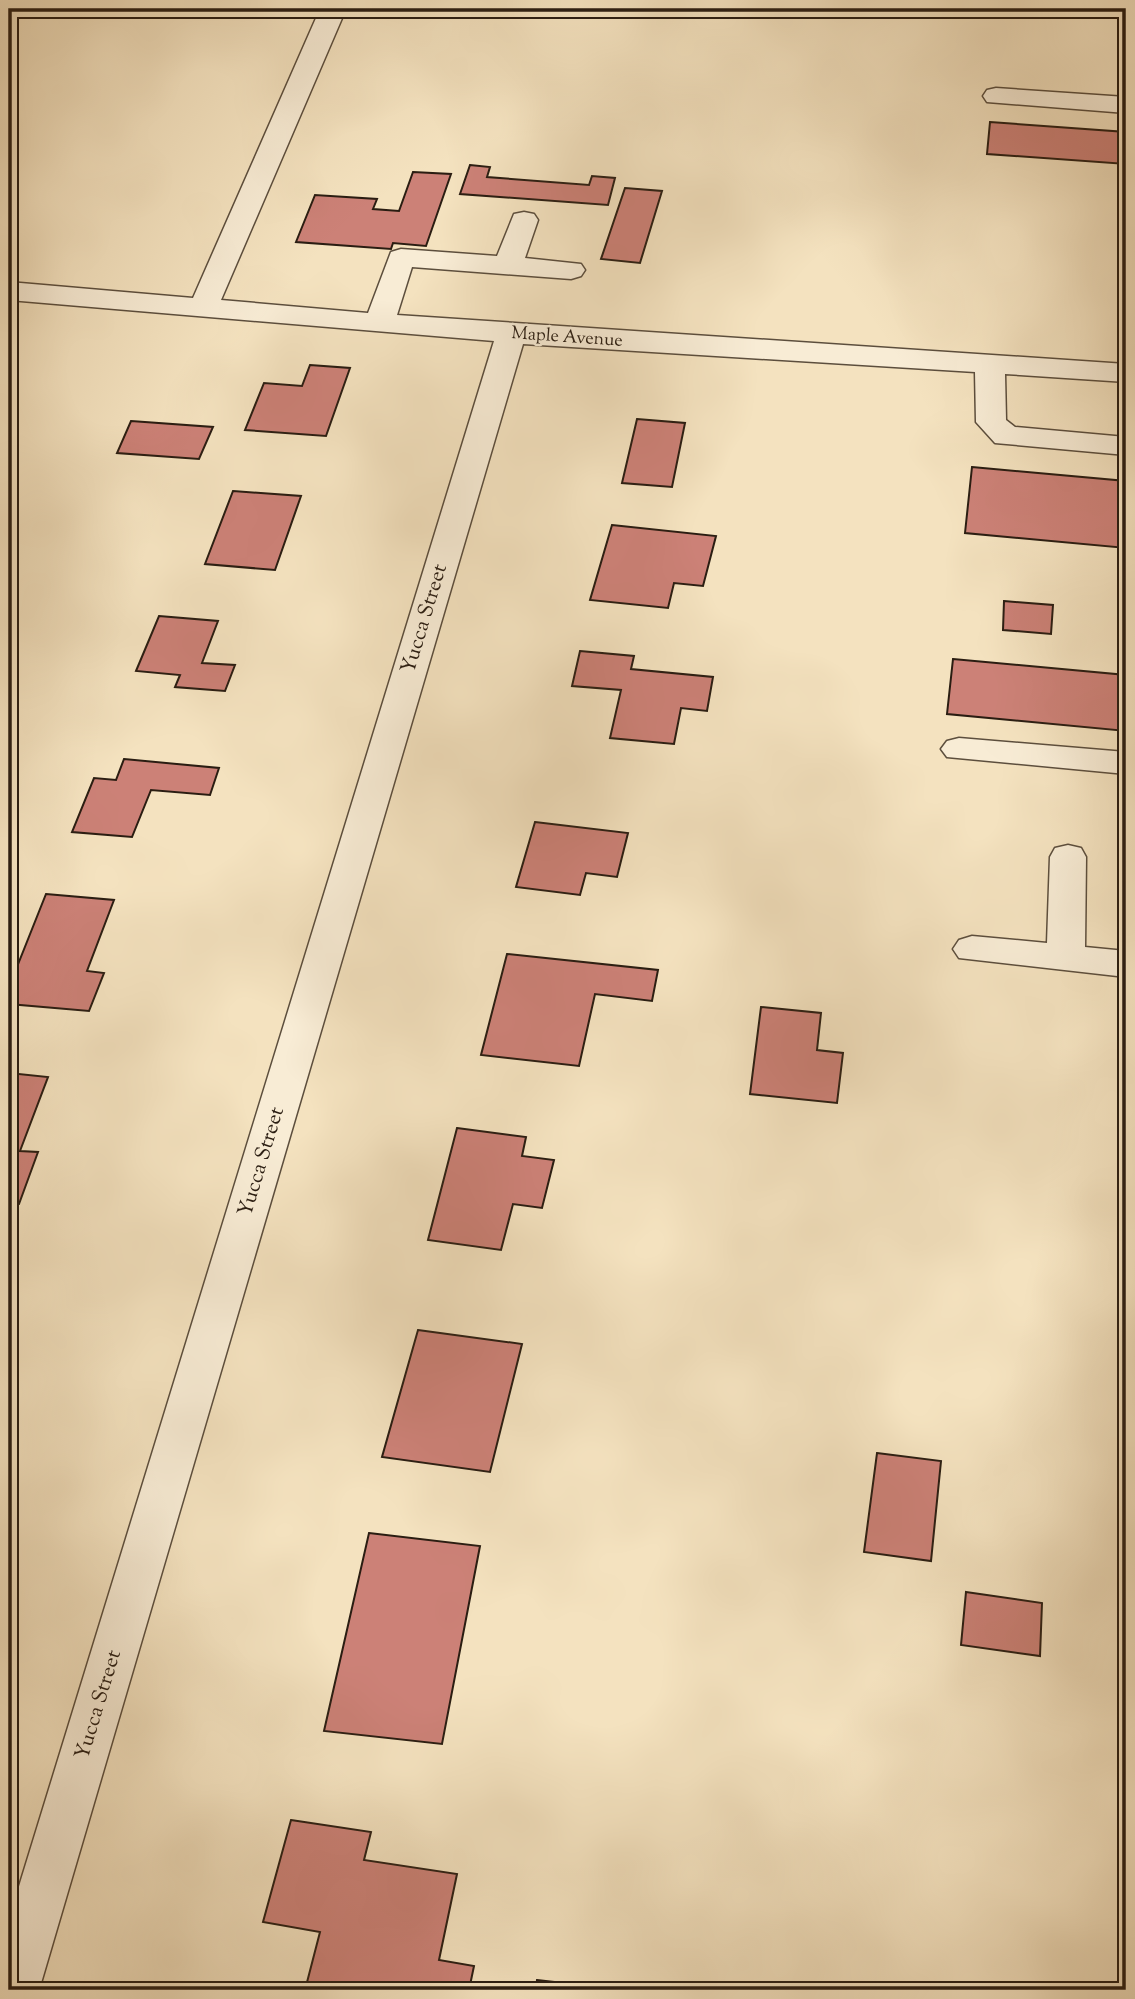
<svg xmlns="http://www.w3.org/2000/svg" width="1135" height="1999" font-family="'Sorts Mill Goudy',serif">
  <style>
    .building { fill: #cc8177; stroke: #2a1d12; stroke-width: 2 }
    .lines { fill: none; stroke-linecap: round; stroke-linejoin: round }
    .minor-casing { stroke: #5c4e3d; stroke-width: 3 }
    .minor { fill: #f8ecd5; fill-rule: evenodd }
    .labels { text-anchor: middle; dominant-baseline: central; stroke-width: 5; stroke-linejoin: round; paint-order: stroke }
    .far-street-label { font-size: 18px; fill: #2a1d12; stroke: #f8ecd5 }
    .street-label { font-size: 21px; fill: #2a1d12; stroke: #f8ecd5 }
  </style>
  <rect width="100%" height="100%" fill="#f4e2bf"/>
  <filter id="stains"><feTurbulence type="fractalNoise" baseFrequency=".00286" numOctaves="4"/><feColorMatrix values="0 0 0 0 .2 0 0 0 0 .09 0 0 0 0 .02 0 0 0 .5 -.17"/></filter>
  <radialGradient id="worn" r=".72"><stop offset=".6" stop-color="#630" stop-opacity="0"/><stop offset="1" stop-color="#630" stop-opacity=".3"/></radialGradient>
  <path class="building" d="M589 9H690L689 16Z
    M990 122 1126 132V164L987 154Z
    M470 165 490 167 487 177 589 185 592 176 615 178 608 205 460 194Z
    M413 172 451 174 426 246 393 243 391 249 296 242 315 195 377 199 373 209 399 211Z
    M625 188 662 191 640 263 601 259Z
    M310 365 350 368 326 436 245 430 264 383 302 386Z
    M637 419 685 423 672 487 622 483Z
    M131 421 213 427 199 459 117 453Z
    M972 467 1126 481V548L965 533Z
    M233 491 301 496 275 570 205 564Z
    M612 525 716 536 703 586 674 583 668 608 590 600Z
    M1004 601 1053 605 1051 634 1003 630Z
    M159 616 218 621 202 663 235 665 225 691 175 687 180 675 136 671Z
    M580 651 634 656 631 669 713 677 707 711 681 708 674 744 610 738 621 690 572 686Z
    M953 659 1126 675V731L947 714Z
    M124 759 219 768 210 795 151 790 132 837 72 832 94 778 116 780Z
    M535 822 628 833 617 877 586 873 580 895 516 887Z
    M46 894 114 900 87 971 104 973 89 1011 9 1004V987Z
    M507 954 658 970 652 1001 595 994 579 1066 481 1055Z
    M761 1007 821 1013 817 1050 843 1053 837 1103 750 1094Z
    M9 1073 48 1077 20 1151 38 1152 19 1204 9 1203Z
    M457 1128 526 1137 522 1156 554 1160 542 1208 513 1204 501 1250 428 1240Z
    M418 1330 522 1344 490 1472 382 1457Z
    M877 1453 941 1461 931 1561 864 1552Z
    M369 1533 480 1546 442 1744 324 1731Z
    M966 1592 1042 1603 1040 1656 961 1645Z
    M291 1820 371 1832 364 1860 457 1874 439 1960 474 1966 469 1990H305L320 1932 263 1922Z
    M537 1980 616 1989 536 1990Z"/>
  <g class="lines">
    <g class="minor-casing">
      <path id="minor" d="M320 9H346L221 300 368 313 391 252 401 249 497 256 514 214 524 212 534 214 538 220 525 258 581 264 585 270 581 276 571 279 412 267 397 315 1126 364V382L1005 374 1006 420 1015 427 1126 437V455L995 443 976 422 975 372 523 344 39 1990H9V1919L494 341 9 300V282L193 298Z
        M996 88 1126 97V113L987 102 983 96 987 90Z
        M959 738 1126 752V774L947 757 941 749 947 741Z
        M1068 845 1081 848 1086 857 1085 947 1126 951V977L959 958 953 949 959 940 972 936 1047 943 1050 857 1055 848Z"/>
    </g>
    <use href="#minor" class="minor"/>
  </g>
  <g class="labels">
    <g class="far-street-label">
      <text transform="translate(567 338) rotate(4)">Maple Avenue</text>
    </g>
    <g class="street-label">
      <text transform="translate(425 619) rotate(-73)">Yucca Street</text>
      <text transform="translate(262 1162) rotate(-73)">Yucca Street</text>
      <text transform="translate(99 1705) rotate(-73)">Yucca Street</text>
    </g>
  </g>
  <rect width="1135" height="1999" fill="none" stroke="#f4e2bf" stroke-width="35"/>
  <rect x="10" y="10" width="1114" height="1978" fill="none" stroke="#2a1d12" stroke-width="3.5"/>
  <rect x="18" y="18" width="1100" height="1964" fill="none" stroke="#2a1d12" stroke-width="2"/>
  <rect width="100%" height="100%" filter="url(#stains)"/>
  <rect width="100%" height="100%" fill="url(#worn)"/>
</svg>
